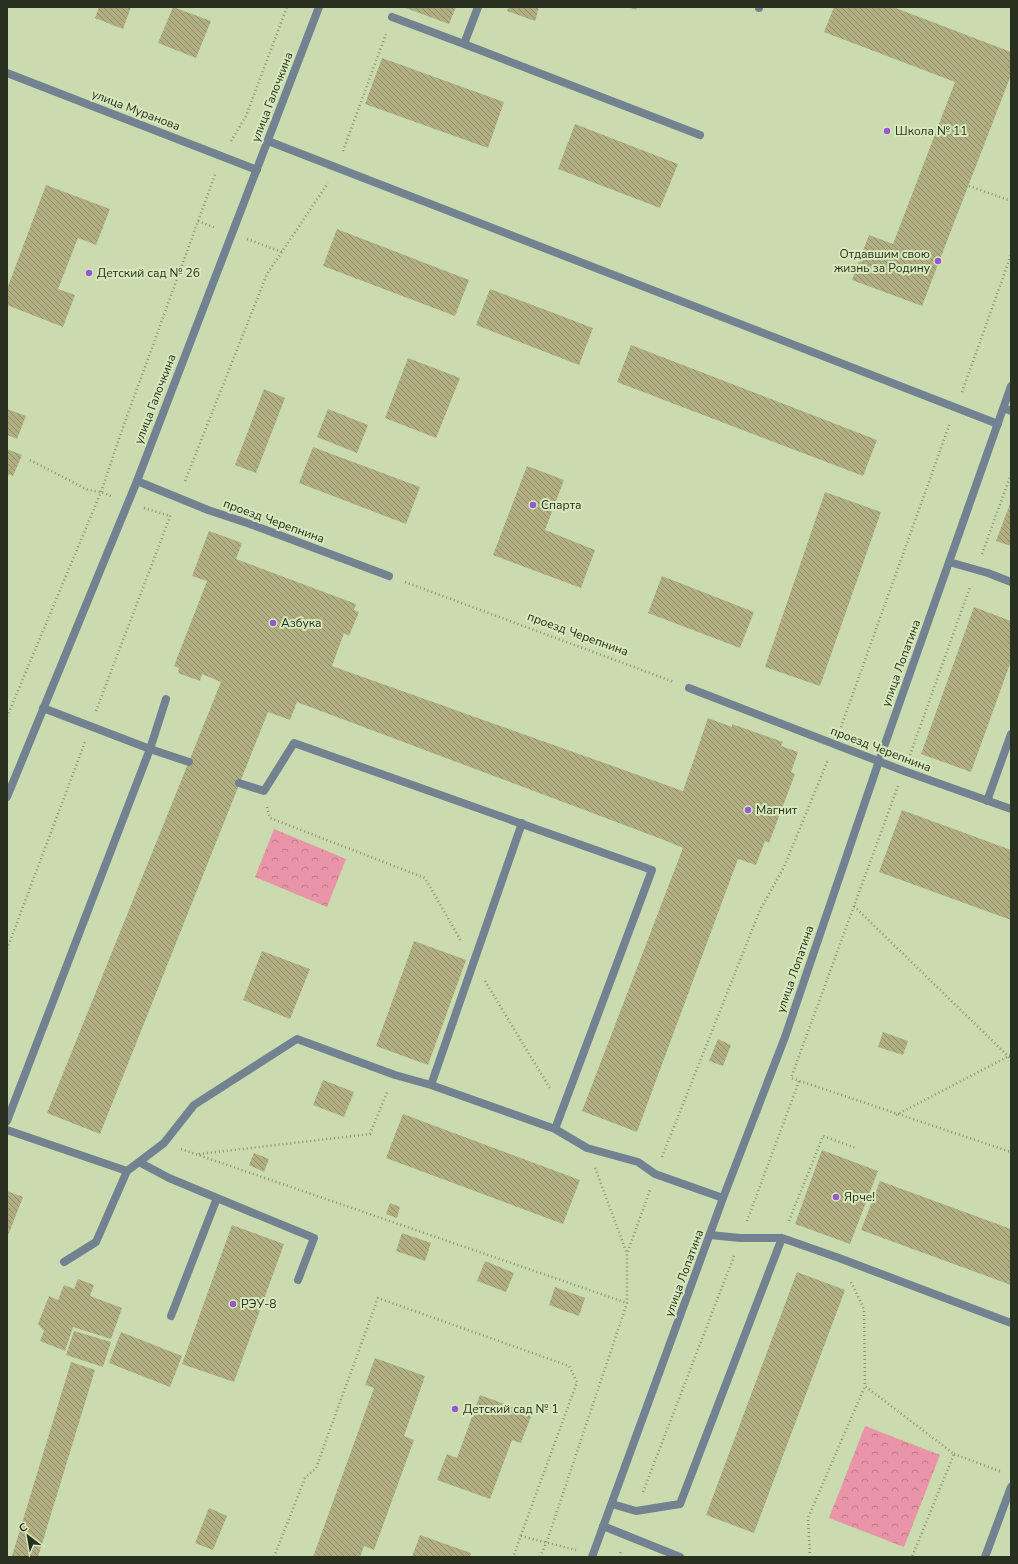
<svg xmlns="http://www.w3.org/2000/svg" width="1018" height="1564" font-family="'Nunito Sans',sans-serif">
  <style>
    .park { fill: url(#park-crowns) }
    .building { fill: url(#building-back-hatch) }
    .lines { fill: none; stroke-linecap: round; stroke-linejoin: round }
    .path { stroke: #849170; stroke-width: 2.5; stroke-dasharray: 1 3; stroke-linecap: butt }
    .service { stroke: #738290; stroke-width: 8 }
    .minor { stroke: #738290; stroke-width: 8 }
    .tertiary { stroke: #738290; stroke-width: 8 }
    .poi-dot { fill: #9759cf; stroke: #d6e8bc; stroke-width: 1.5 }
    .labels { text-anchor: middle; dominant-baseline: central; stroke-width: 4; stroke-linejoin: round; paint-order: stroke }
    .street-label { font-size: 12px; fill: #29301f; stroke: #d6e8bc }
    .poi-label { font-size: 12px; fill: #29301f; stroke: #d6e8bc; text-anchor: start }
  </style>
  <defs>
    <pattern id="park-crowns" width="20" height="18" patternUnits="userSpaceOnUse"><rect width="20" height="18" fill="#e995a7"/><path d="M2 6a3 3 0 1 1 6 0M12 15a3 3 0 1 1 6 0" fill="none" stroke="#bd7a87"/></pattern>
    <pattern id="building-back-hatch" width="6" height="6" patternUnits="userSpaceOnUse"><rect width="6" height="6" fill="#b1af82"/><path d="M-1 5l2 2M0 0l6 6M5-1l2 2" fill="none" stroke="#908f6a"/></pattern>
  </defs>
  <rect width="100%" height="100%" fill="#c9dbaf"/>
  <path class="park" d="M274 829 346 859 327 907 255 877Z
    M865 1426 940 1455 904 1547 829 1518Z"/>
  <path class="building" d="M99 7H131L123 29 95 18Z
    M173 7 211 21 196 58 158 43Z
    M403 7H456L449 24Z
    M509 7H539L535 21 507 11Z
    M628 7H637L636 10Z
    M834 7H893L1011 52V75L922 306 852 280 869 235 893 244 955 82 824 32Z
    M382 58 504 102 488 148 365 104Z
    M575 124 678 164 660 208 558 169Z
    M46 185 110 209 96 245 78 238 58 289 75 295 63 327 7 305V289Z
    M337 229 469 280 455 316 323 266Z
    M490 289 593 328 579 365 476 325Z
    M631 345 877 440 863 476 617 382Z
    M408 358 460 378 436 438 385 418Z
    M264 389 285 398 256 473 235 465Z
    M7 409 26 416 17 439 7 435Z
    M328 409 368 425 357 453 317 437Z
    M313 447 420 487 406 524 299 483Z
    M7 449 22 455 13 476 7 474Z
    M527 466 564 480 545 530 595 550 581 588 493 555Z
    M825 492 881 512 820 686 765 667Z
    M1011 501V546L996 541Z
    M209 531 242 543 236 559 356 604 354 610 359 612 349 636 344 633 332 666 683 791 708 718 732 727V724L783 742 781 746 798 752 791 772 795 774 769 843 765 841 756 865 738 859 637 1132 582 1111 683 848 664 840 297 702 290 720 268 712 100 1134 47 1113 221 682 202 674 200 681 178 673 179 668 174 666 207 581 192 576Z
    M662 576 754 612 740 648 648 613Z
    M974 607 1011 621V661L971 772 921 754Z
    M902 810 1011 850V920L879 872Z
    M414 941 466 960 428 1065 376 1046Z
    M262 951 310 969 290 1019 243 1000Z
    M883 1032 908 1041 903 1055 878 1047Z
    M718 1039 731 1045 723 1066 709 1061Z
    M323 1080 354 1092 344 1117 313 1105Z
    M403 1114 580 1180 563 1224 386 1158Z
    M822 1150 878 1171 850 1244 795 1224Z
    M254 1153 269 1159 264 1172 249 1165Z
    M880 1181 1011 1229V1285L861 1230Z
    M7 1191 23 1197 7 1238Z
    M390 1203 400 1207 397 1218 386 1214Z
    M232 1225 284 1244 234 1382 182 1364Z
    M402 1233 431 1243 425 1261 396 1251Z
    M485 1261 514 1273 506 1292 477 1281Z
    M797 1272 845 1290 754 1533 706 1515Z
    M78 1279 94 1285 90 1296 122 1308 111 1339 73 1327 65 1351 40 1341 44 1331 38 1324 49 1296 58 1300 64 1285 74 1289Z
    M555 1287 585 1298 579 1316 549 1305Z
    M74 1331 111 1342 103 1367 66 1355Z
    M121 1332 182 1356 170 1387 109 1363Z
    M375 1358 425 1376 404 1436 414 1440 374 1550 364 1546 360 1557H313L374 1388 365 1385Z
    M71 1362 95 1370 38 1557 12 1556Z
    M480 1395 532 1414 521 1443 512 1440 490 1499 437 1480 447 1454 457 1458Z
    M209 1508 227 1516 213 1550 195 1543Z
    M420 1535 471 1553 470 1557H412Z"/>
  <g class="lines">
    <path class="path" d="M231 141 246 116 287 7
      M343 151 386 34
      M969 186 1011 201
      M198 221 216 228
      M247 239 282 252
      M962 392 1011 255
      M30 460 88 490 101 492 111 496
      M185 481 267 274 328 183
      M144 508 170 516
      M982 554 1011 474
      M405 582 674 682
      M96 711 171 514
      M7 717 101 492 122 430 216 172
      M841 727 950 423
      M910 755 970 587
      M898 786 791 1078 1011 1152
      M267 807 270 818 425 878 461 941
      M854 906 1011 1059
      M7 949 85 742
      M485 981 551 1090
      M896 1115 1011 1055
      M181 1149 627 1303
      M199 1154 370 1134 388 1090
      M662 1157 760 910 784 867 828 760
      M595 1168 627 1254
      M747 1221 799 1081
      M789 1221 823 1136 856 1148
      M851 1282 864 1309 865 1386 954 1454 912 1557
      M954 1454 1002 1472
      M643 1492 734 1256
      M521 1536 576 1550
      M274 1557 305 1478 316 1468 378 1298 569 1366 577 1382 513 1557
      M540 1557 547 1541 627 1303V1254L650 1190
      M619 1557 621 1551
      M810 1557 808 1518 865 1386"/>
    <path class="service" d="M759 7V8
      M392 17 464 44 478 7
      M464 44 700 135
      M268 141 998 424
      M1004 408 1011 411
      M137 481 208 510 250 524 389 576
      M949 562 988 573 1011 582
      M689 688 904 771 1011 809
      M43 708 150 749 189 762
      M239 783 264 791 294 743 652 870 555 1129
      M987 801 1011 734
      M431 1085 522 823
      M7 1121 150 749 166 699
      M7 1130 127 1171 139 1162 169 1178 217 1198 171 1316
      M139 1162 164 1143 194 1105 297 1039 395 1075 431 1085 555 1129 587 1148 638 1162 655 1174 723 1198
      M217 1198 314 1238 298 1280
      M710 1235 740 1238H782L839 1258 1011 1323
      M64 1262 96 1242 127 1171
      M612 1504 636 1511 680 1504 782 1238
      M603 1526 680 1557
      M985 1557 1011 1487"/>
    <path class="minor" d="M7 73 257 170
      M592 1557 723 1198 785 1037 879 761 1011 386"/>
    <path class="tertiary" d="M7 797 137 481 319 7"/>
  </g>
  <g class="poi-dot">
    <circle cx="887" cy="131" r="4"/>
    <circle cx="938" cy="261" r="4"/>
    <circle cx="89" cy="273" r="4"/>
    <circle cx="533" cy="505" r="4"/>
    <circle cx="273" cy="623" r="4"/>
    <circle cx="748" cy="810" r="4"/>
    <circle cx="836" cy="1197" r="4"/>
    <circle cx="233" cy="1304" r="4"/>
    <circle cx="455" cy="1409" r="4"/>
  </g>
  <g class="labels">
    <g class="street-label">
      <text transform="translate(272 97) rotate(-69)">улица Галочкина</text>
      <text transform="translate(136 110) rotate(21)">улица Муранова</text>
      <text transform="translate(155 399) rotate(-69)">улица Галочкина</text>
      <text transform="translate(274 521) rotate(20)">проезд Черепнина</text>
      <text transform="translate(578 634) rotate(20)">проезд Черепнина</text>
      <text transform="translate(901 663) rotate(-70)">улица Лопатина</text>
      <text transform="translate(881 749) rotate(21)">проезд Черепнина</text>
      <text transform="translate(795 969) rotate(-71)">улица Лопатина</text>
      <text transform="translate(684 1273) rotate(-70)">улица Лопатина</text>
    </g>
    <g class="poi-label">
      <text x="895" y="131">Школа № 11</text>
      <text x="930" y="254" text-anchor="end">Отдавшим свою<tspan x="930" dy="14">жизнь за Родину</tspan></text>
      <text x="97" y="273">Детский сад № 26</text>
      <text x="541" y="505">Спарта</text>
      <text x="281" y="623">Азбука</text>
      <text x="756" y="810">Магнит</text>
      <text x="844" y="1197">Ярче!</text>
      <text x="241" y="1304">РЭУ-8</text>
      <text x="463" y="1409">Детский сад № 1</text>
    </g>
  </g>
  <rect width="1018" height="1564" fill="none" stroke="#29301f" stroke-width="16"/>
  <g transform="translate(28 1536) rotate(329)" stroke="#d6e8bc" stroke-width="3" paint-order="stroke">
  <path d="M0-3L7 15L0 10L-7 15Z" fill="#29301f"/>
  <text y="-6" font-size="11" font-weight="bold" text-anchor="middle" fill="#29301f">С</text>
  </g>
</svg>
